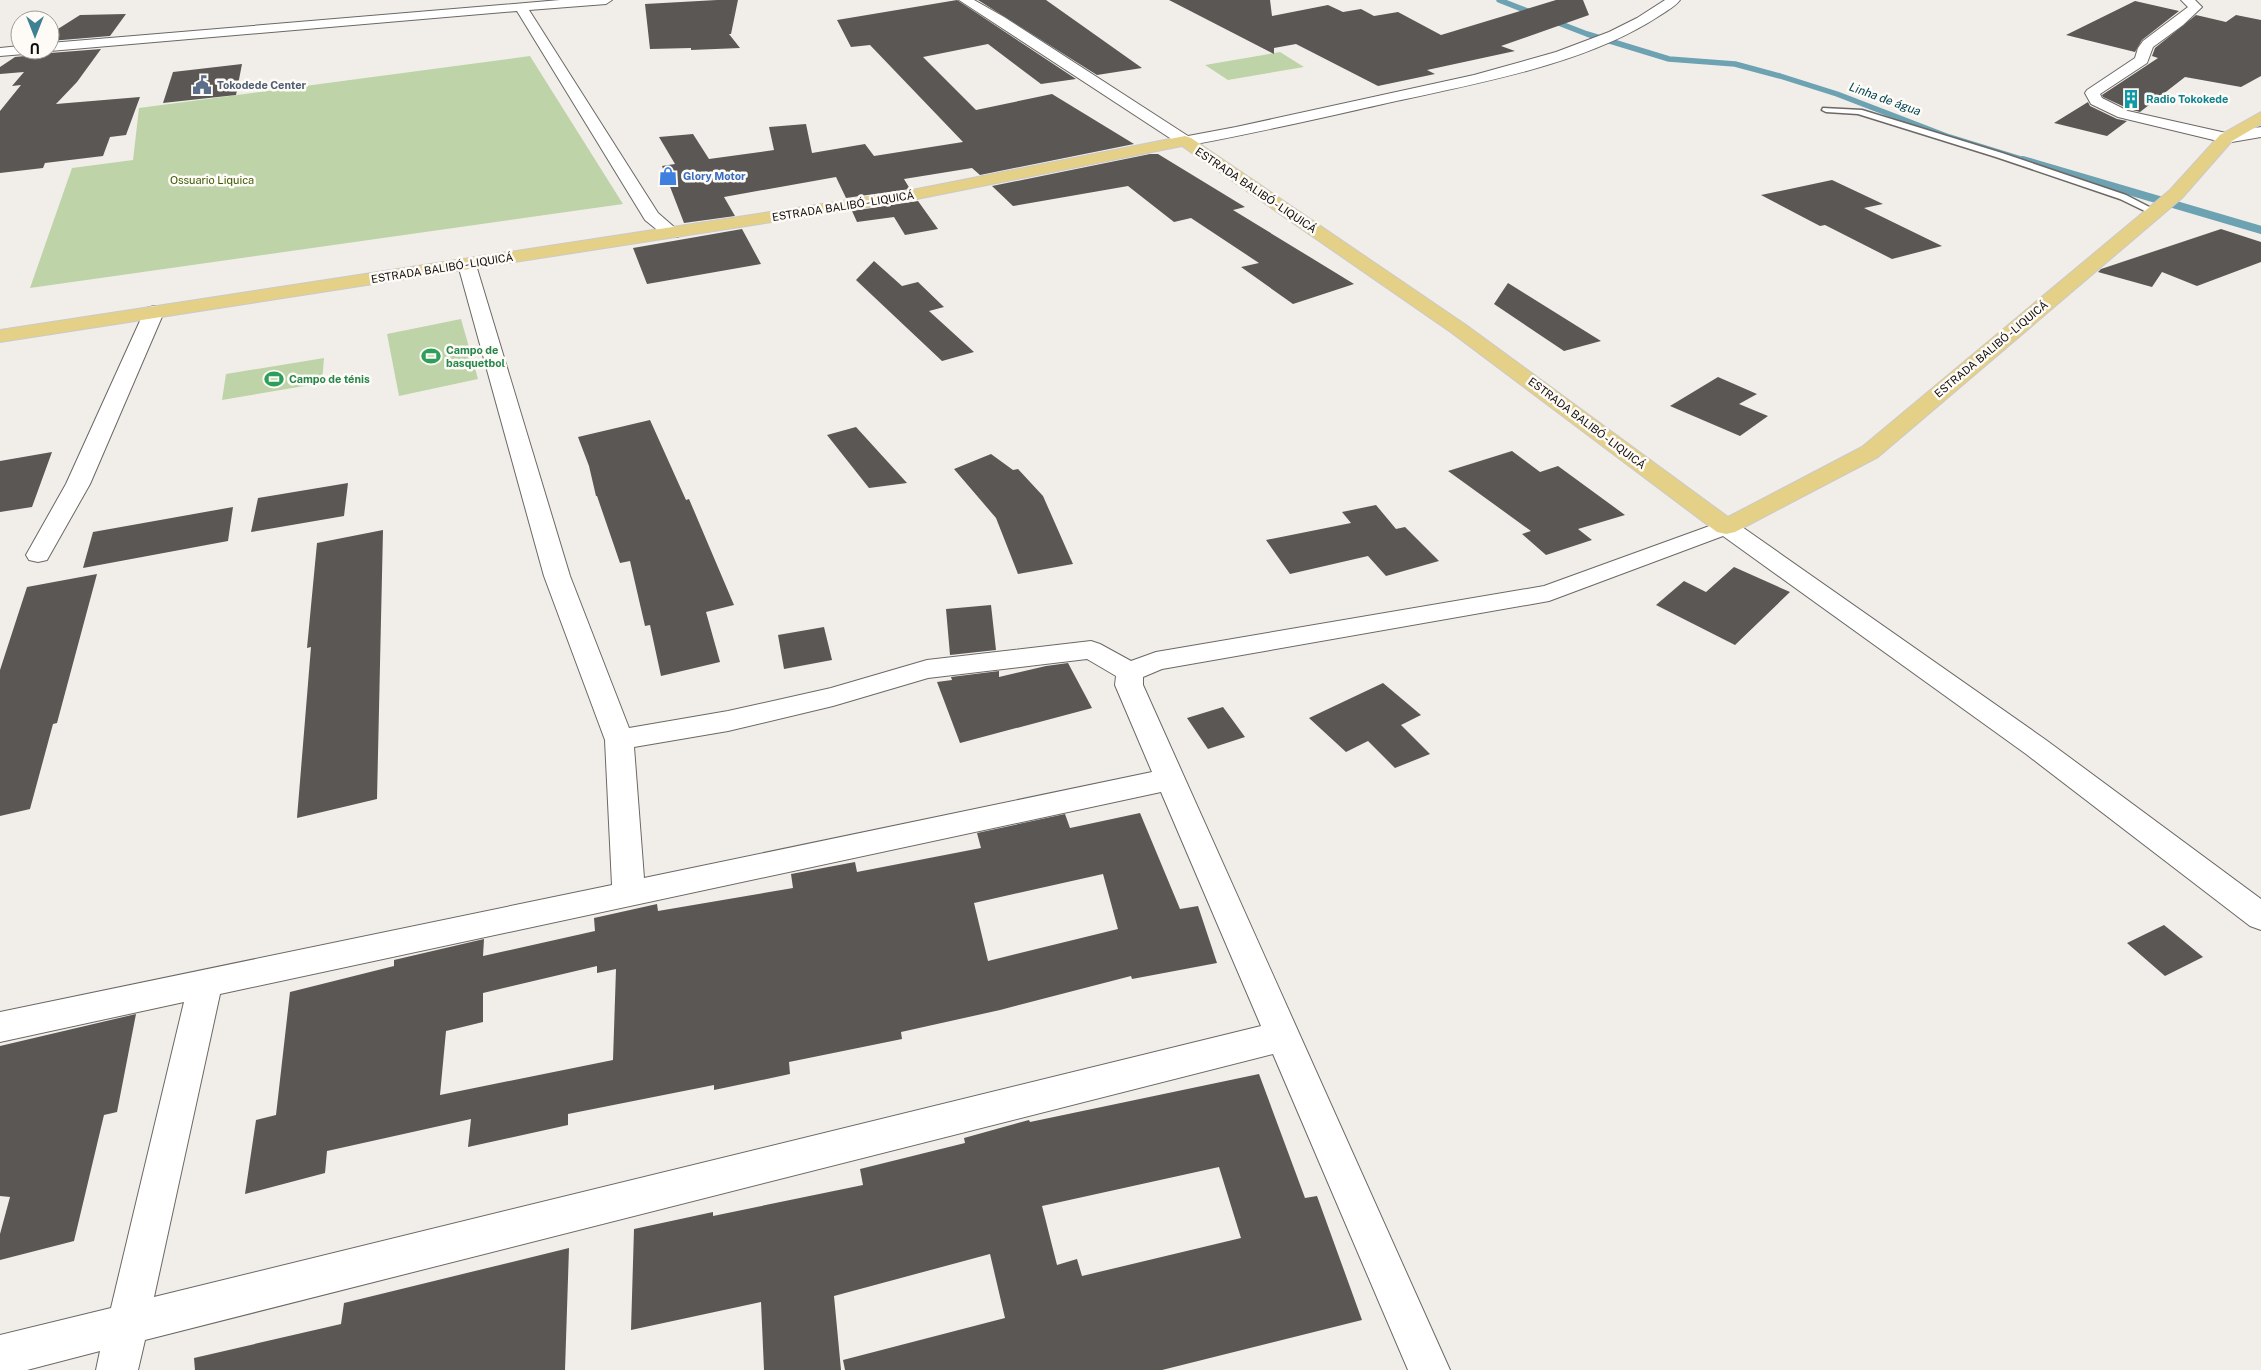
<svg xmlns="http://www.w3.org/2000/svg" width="2261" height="1370" font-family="'Public Sans',sans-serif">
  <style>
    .green { fill: #bed4a8 }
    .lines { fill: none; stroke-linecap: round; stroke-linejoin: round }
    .stream-far1 { stroke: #6da2b2; stroke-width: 5.5 }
    .stream { stroke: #6da2b2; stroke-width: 8 }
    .building { fill: #5a5754; fill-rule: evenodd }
    .service-casing { stroke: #6b6865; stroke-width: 3 }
    .minor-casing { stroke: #6b6865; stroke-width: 2 }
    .primary-casing { stroke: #cacac9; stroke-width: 2 }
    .service { fill: #fff; fill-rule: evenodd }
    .minor { fill: #fff; fill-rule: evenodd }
    .primary { fill: #e4d087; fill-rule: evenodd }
    .labels { text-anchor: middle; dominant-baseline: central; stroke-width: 5; stroke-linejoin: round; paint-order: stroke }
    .far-service-label { font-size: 11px; font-weight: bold; fill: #4e5e75; stroke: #fefbf7; text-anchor: start }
    .far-culture-label { font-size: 11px; font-weight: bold; fill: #0d838f; stroke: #fefbf7; text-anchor: start }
    .far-shop-label { font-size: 11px; font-weight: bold; fill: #366cbe; stroke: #fefbf7; text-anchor: start }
    .far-park-label { font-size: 11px; fill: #3a5901; stroke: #fefbf7 }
    .far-street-label { font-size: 11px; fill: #0e0d0b; stroke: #fefbf7 }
    .far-leisure-label { font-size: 11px; font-weight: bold; fill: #27864d; stroke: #fefbf7; text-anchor: start }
    .far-water-label { font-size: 12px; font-style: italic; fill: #004656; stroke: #fefbf7 }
  </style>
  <rect width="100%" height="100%" fill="#f1eee9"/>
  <path class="green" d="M1280 52 1304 67 1228 80 1205 65Z
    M530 56 623 204 30 288 72 168 133 160 139 108Z
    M461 319 478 379 399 396 387 334Z
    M324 358 322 383 222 400 226 374Z"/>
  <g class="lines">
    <path class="stream-far1" d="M1499 0 1587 34 1669 59 1735 64 1780 76 1837 94 1949 137 2027 161"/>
    <path class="stream" d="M2023 160 2261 230"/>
  </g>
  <path class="building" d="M717 0H738L731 34H729L740 48 691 50V48L650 49 645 4Z
    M957 0 1076 79 1041 84 988 44 923 57 976 110 1052 94 1134 144 980 175 972 168 904 179 910 189 846 198 836 177 724 197 735 216 684 223 662 166 675 164 659 137 693 134 709 159 774 150 769 127 806 124 812 153 865 144 874 156 963 142 870 45 851 47 837 20Z
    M978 0H1046L1142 68 1097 75Z
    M1169 0H1270L1272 16 1328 5 1343 12 1361 9 1374 16 1398 12 1441 35 1556 0H1583L1589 15 1501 46 1515 51 1427 70 1435 74 1378 86 1296 44 1274 48V54Z
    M2135 1 2179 11 2142 40 2135 52 2066 35Z
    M126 14 110 36 50 41V34L80 15Z
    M2196 15 2226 22 2236 15 2261 20V76L2241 87 2185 77 2140 112 2129 109 2103 97 2102 95 2158 58 2152 56 2155 48Z
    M101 49 77 82 56 104 140 97 126 135 110 137 103 156 45 163 43 168 0 173V111L21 85 12 86 24 72 0 74V67L15 57 25 56 33 50H43L50 53Z
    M242 64 236 95 163 103 173 72Z
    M2088 102 2090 106 2117 119 2127 121 2107 136 2054 123Z
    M1150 154H1158L1245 207 1233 210 1354 284 1293 304 1241 267 1259 263 1191 218 1174 222 1128 186 1013 206 992 186Z
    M1832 180 1883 204 1864 208 1942 246 1892 259 1825 225 1820 226 1761 195Z
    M918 201 938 229 905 235 894 217 857 222 852 211Z
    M742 229 761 264 647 284 633 248Z
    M2221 229 2261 242V262L2197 286 2162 272 2152 287 2098 272 2101 269Z
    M874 261 902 286 918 282 944 307 929 311 974 352 942 361 856 280Z
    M1508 283 1601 341 1564 351 1494 304Z
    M1718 377 1757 394 1739 404 1768 416 1740 436 1670 406Z
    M650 420 686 500 689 499 734 605 706 612 720 662 661 676 650 625 645 626 630 561 620 563 597 496H596L589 466 578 437Z
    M856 427 907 483 869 488 827 435Z
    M1512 451 1540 472 1558 466 1625 515 1578 529 1592 540 1546 555 1522 534 1531 531 1448 471Z
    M52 452 32 507 0 512V461Z
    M991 454 1013 470 1018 469 1043 496 1073 564 1018 574 996 518 954 469Z
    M348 483 344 516 251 532 258 498Z
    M1376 505 1396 529 1405 527 1439 561 1386 576 1368 556 1290 574 1266 540 1351 523 1342 512Z
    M233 507 228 541 83 568 93 532Z
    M383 530 377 799 297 818 311 647 307 648 317 543Z
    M1734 567 1790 592 1735 645 1656 605 1684 581 1706 592Z
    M97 574 57 723 53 724 30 809 0 816V670L27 587Z
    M991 605 996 650 950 655 946 609Z
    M824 627 832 660 784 669 778 635Z
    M1068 663 1092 708 960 743 937 682 952 680 951 677 999 671V677L1046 666Z
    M1383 683 1421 715 1401 725 1430 754 1395 768 1368 741 1346 752 1309 718Z
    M1223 707 1245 737 1208 749 1187 718Z
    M1140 813 1180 909 1198 906 1217 963 1132 979 1131 976 1000 1010 901 1032 902 1039 789 1062 790 1074 714 1090V1085L568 1114V1125L468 1147 471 1119 327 1151 325 1173 245 1194 256 1120 276 1115 290 992 394 966V960L484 939 483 956 595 931 594 918 657 904 658 911 793 888 791 874 855 862 857 872 981 848 977 833 1065 814 1070 828ZM1103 874 1118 929 988 961 974 903ZM597 966V973L616 969 613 1060 440 1095 446 1031 483 1022V993Z
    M2164 925 2203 957 2165 976 2127 943Z
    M136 1014 117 1112 104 1115 74 1241 0 1260V1234L10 1197 0 1196V1046Z
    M1259 1074 1305 1198 1317 1196 1362 1320 1162 1370H845L843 1360 1005 1318 990 1254 834 1296 841 1370H764L761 1302 631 1330 634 1229 713 1212V1216L863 1185 860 1169 965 1143 964 1138 1029 1120 1030 1122ZM1219 1167 1241 1238 1082 1276 1077 1259 1057 1265 1042 1206Z
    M569 1248 565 1370H195L194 1358 341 1324 344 1303Z"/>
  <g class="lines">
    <g class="service-casing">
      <path id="service" d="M1823 108 1862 110 2002 153 2126 195 2159 212 2154 215 2151 214 2120 199 1996 157 1858 114 1826 112 1822 110Z"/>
    </g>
    <g class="minor-casing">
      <path id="minor" d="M560 0H612L606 4 529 10 658 213 681 233 678 237H666L645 220 517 11 50 51 45 50H50V43Z
        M959 0H974L1004 17 1188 136 1236 127 1474 75 1556 52 1609 32 1637 18 1665 0H1680C1675 7 1666 11 1659 16 1588 63 1483 82 1401 100 1329 116 1257 133 1185 146L1179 144Z
        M2181 0H2195L2202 7 2183 25 2153 47 2147 63 2100 94 2102 98 2128 111 2226 133 2261 127V137L2226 143 2118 117 2091 104 2085 93 2087 90 2135 58 2138 48 2143 41 2188 7Z
        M20 46V50H31L24 54 0 56V48Z
        M467 259 474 261 476 265 570 576 629 728 728 711 831 688 927 660 1091 641 1100 644 1131 661 1156 652 1544 586 1726 520 1735 522 2046 740 2261 899V930L2250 926 2026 754 1723 536 1549 601 1162 669 1143 677V685L1450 1370H1408L1273 1054 145 1340 138 1370H96L100 1351 27 1370H0V1335L111 1308 184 1002 0 1042V1012L612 885 605 740 544 576 458 265 460 261ZM1087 659 1116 676 1115 685 1152 772 644 878 634 747 728 731 833 706 928 678ZM1161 792 1261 1026 154 1297 220 994Z
        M154 306 161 308 164 312 90 484 47 560 38 562 29 560 26 555 66 484 144 312 147 308Z"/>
    </g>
    <g class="primary-casing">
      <path id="primary" d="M2261 112V124L2232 141 2182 198 1878 457 1735 532 1726 534 1717 532 1452 333 1182 146 907 201 0 342V330L907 191 1185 136 1191 138 1466 325 1728 517 1862 447 2170 190 2220 135Z"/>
    </g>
    <use href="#service" class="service"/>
    <use href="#minor" class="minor"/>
    <use href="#primary" class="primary"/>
  </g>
  <defs>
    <g id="civic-bare" transform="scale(1.5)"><path d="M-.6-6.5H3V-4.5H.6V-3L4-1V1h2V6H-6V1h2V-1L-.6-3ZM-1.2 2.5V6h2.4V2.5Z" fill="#5c6f8a" stroke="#fefbf7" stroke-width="2.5" paint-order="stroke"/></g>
    <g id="building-bare" transform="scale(1.5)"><path d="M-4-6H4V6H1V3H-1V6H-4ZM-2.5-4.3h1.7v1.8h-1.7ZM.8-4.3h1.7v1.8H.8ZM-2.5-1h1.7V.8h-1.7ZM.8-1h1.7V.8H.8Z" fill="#0f9aa8" stroke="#fefbf7" stroke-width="2.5" paint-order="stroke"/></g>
    <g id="shop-bare" transform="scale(1.5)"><path d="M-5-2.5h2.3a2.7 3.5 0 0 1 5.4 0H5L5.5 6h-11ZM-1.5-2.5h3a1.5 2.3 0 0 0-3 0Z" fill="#3f7fe0" stroke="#fefbf7" stroke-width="2.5" paint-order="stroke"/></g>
    <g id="stadium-bare" transform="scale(1.5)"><path d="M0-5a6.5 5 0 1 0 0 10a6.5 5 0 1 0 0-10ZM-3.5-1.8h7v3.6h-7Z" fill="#2e9e5b" stroke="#fefbf7" stroke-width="2.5" paint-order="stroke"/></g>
  </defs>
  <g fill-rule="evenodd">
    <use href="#civic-bare" x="202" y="85"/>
    <use href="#building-bare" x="2131" y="99"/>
    <use href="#shop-bare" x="668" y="176"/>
    <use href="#stadium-bare" x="431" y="356"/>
    <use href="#stadium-bare" x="274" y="379"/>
  </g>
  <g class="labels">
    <g class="far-service-label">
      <text x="217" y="85">Tokodede Center</text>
    </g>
    <g class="far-culture-label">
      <text x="2146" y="99">Radio Tokokede</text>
    </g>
    <g class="far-shop-label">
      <text x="683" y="176">Glory Motor</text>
    </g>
    <g class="far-park-label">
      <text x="212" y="180">Ossuario Liquica</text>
    </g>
    <g class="far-street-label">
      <text transform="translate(1256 190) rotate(34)">ESTRADA BALIBÓ - LIQUICÁ</text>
      <text transform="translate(843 206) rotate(-9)">ESTRADA BALIBÓ - LIQUICÁ</text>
      <text transform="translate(442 268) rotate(-9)">ESTRADA BALIBÓ - LIQUICÁ</text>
      <text transform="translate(1991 349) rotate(-40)">ESTRADA BALIBÓ - LIQUICÁ</text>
      <text transform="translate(1587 423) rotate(37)">ESTRADA BALIBÓ - LIQUICÁ</text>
    </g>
    <g class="far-leisure-label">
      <text x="446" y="350">Campo de<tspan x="446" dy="13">basquetbol</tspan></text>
      <text x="289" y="379">Campo de ténis</text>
    </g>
    <g class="far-water-label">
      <text transform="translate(1885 99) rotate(20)">Linha de água</text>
    </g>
  </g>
  <g transform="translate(35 35) rotate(180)"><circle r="24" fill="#fefbf7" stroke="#9e9c99"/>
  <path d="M0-4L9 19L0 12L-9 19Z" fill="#3e8192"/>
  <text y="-8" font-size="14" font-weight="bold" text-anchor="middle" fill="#0e0d0b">U</text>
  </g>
</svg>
